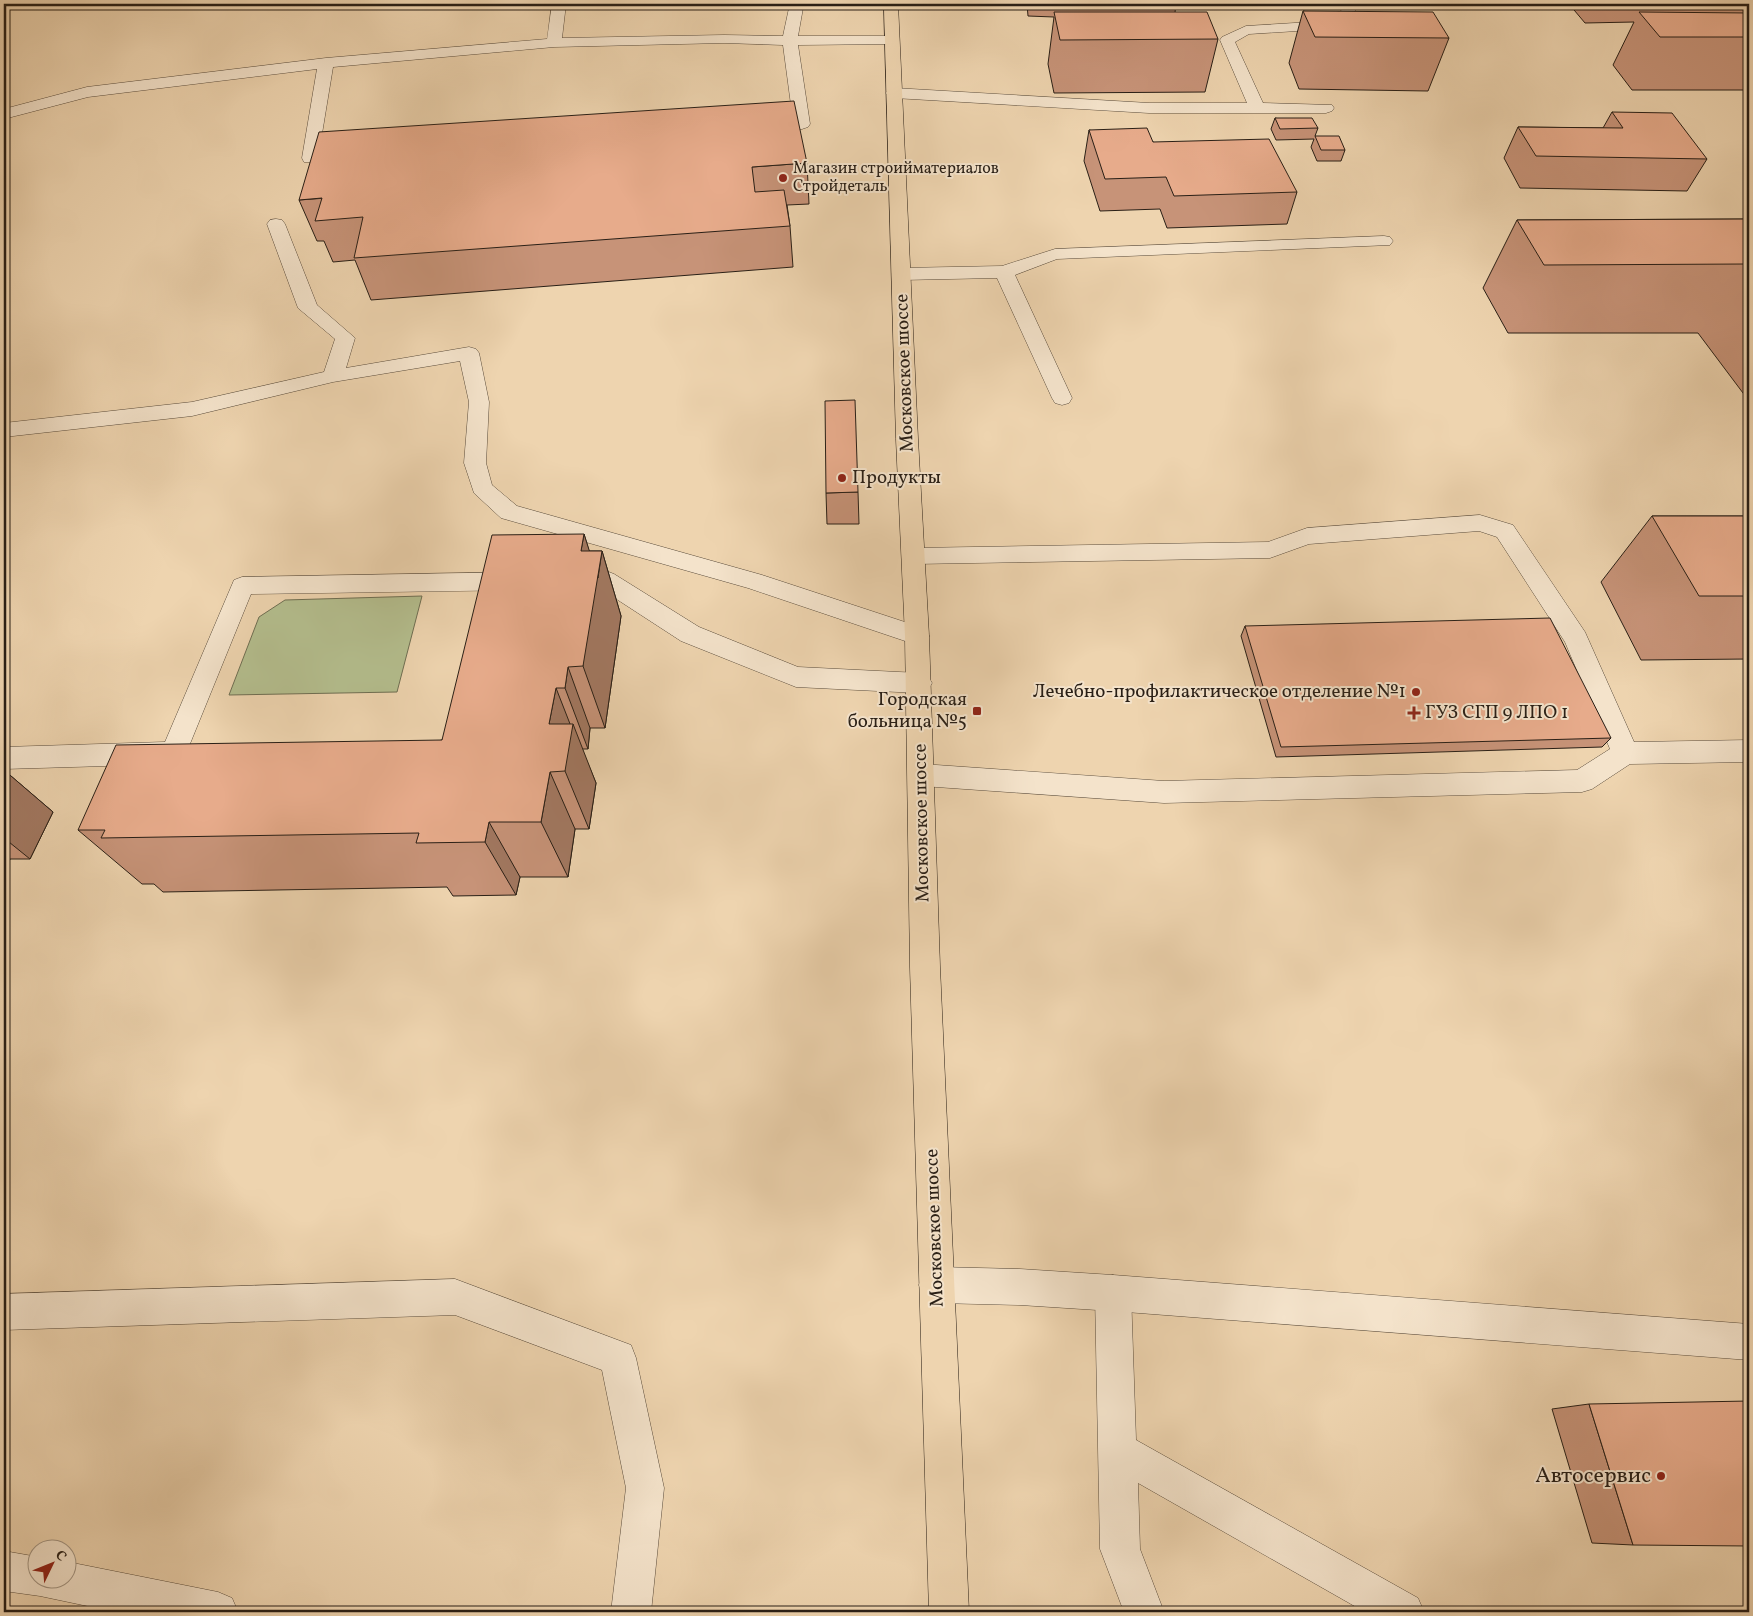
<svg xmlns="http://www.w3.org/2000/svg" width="1753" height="1616" font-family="Vollkorn,serif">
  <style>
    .green { fill: #b4be8e; stroke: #6e6e52 }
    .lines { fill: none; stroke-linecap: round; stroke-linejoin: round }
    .lane-casing { stroke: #5a4c3c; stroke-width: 1 }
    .street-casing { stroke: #5a4c3c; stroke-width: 1 }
    .primary-casing { stroke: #291f16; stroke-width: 1 }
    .lane { fill: #f4e3cb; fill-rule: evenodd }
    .street { fill: #f4e3cb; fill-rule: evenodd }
    .primary { fill: #eed4af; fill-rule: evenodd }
    .wall { fill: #c79378; stroke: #291f16 }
    .shaded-wall { fill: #a27861; stroke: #291f16 }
    .building { fill: #e7ab8b; stroke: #291f16 }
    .poi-dot { fill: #8f2418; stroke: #f4e3cb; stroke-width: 2 }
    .labels { text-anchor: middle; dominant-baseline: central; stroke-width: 4; stroke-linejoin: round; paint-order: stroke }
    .far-poi-label { font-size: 16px; fill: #291f16; stroke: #f4e3cb; text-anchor: start }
    .street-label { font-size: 19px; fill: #291f16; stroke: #f4e3cb }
    .poi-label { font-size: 19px; fill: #291f16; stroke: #f4e3cb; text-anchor: start }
    .near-poi-label { font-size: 22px; fill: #291f16; stroke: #f4e3cb; text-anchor: end }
  </style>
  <rect width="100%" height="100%" fill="#eed4af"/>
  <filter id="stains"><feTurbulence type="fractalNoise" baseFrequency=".004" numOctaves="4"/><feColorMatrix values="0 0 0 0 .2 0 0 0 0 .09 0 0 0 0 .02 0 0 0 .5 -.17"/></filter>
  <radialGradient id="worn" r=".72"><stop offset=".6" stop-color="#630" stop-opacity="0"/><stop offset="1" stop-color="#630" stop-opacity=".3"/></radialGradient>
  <path class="green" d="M422 596 397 692 229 695 259 617 285 600Z"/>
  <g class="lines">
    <g class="lane-casing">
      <path id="lane" d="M552 4H566L562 38 724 35 783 36 789 8 787 4H801L803 8 798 36H892L897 37 899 40 897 43 892 44 798 45 810 124 808 127 802 129 761 132 755 130 753 127 755 124 793 120 783 45 724 43 554 47 333 67 318 158 316 162H304L302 158 317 69 88 97 4 119V109L87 87 326 58 547 39Z
        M1344 4H1358L1352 17 1313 30 1249 34 1235 42 1263 103 1332 105 1334 108 1332 111 1326 113H1149L894 98 888 96 886 93 888 90 894 88 1149 103H1247L1220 40 1222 37 1246 26 1311 22 1341 11Z
        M276 219 282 220 285 224 317 305 355 338 346 368 469 347 476 349 479 353 489 402 486 463 492 485 517 506 762 575 926 629 929 636 926 643 917 645 748 588 501 518 474 493 464 463 469 402 460 361 333 382 192 416 4 437V423L192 402 324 372 335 339 298 308 267 224 270 220Z
        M1384 236 1390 237 1393 241 1390 245 1057 259 1015 275 1072 398 1069 403 1062 405 1055 403 1052 398 997 278 901 280 894 278 892 274 894 270 901 268 1002 266 1055 249Z
        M1480 515 1513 525 1585 632 1634 742 1749 740V762L1630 764 1592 789 1582 792 1164 803 922 786 912 783 909 775 912 767 922 764 1164 781 1577 770 1610 749 1565 642 1497 537 1479 531 1309 544 1270 558 914 564 906 562 902 556 906 550 914 548 1268 542 1307 528Z
        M575 571H606L614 574 699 627 798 667 919 673 928 676 932 683 928 690 919 693 796 687 681 641 601 589H575L567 586 563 580 567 574Z
        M519 572 527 575 531 581 527 587 519 590 251 594 183 761 174 764 4 769V747L165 742 234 580 242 577Z
        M1113 1275 1126 1280 1131 1293 1136 1440 1418 1598 1424 1612H1365L1138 1483 1140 1549 1164 1612H1124L1100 1549 1095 1293 1100 1280Z
        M455 1279 631 1345 636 1358 664 1488 651 1612H611L626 1488 602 1370 455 1315 4 1330V1294Z
        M4 1551 38 1557V1578H68V1562L218 1592 232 1598 238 1612H116L40 1596 4 1591Z"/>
    </g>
    <g class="street-casing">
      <path id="street" d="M937 1267 1020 1269 1113 1275 1749 1324V1360L1113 1311 1020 1305 937 1303 924 1298 919 1285 924 1272Z"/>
    </g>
    <g class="primary-casing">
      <path id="primary" d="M884 4H898L918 439 929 636 940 967 969 1612H929L910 967 905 636 896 439Z"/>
    </g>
    <use href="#lane" class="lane"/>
    <use href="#street" class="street"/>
    <use href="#primary" class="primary"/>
  </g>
  <path class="wall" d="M1027 4H1176L1175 12 1218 39 1205 92 1054 93 1048 64 1054 17 1028 16Z
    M1569 4H1749V90H1632L1613 65 1634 22 1585 23Z
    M1303 11 1449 38 1428 91 1299 89 1289 63Z
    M1612 112 1707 159 1687 191 1520 188 1504 158 1518 127 1603 128Z
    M1275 118 1318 128 1315 136 1345 150 1341 161H1317L1311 147 1314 139 1276 140 1271 129Z
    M1089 130 1153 142 1297 192 1287 224 1167 228 1160 209 1100 211 1084 161Z
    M807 163 809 204 787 205 790 226 793 267 371 300 355 260 333 262 324 241H317L299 200Z
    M1749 219V401L1698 333H1508L1483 288 1517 220Z
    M858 492 859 524H827L826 493Z
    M1652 516H1749V659L1641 660 1601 582Z
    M584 534 589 551H602L621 616 605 728H590L588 749H582L596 783 589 829H575L568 877H520L516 895 453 896 447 887 163 892 154 884H142L78 830 442 740Z
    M1245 626 1611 738 1602 747 1276 757 1241 636Z
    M4 770 53 812 30 859H10L4 871Z
    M1589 1404 1633 1545 1592 1543 1552 1409Z"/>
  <path class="shaded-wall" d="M584 534 598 578 602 551 621 616 605 728 583 666 581 551Z
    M568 667 590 728 588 749 565 688Z
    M556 688 572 729 573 724 596 783 589 829 565 771 549 724Z
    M4 770 53 812 30 859 4 838Z
    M550 772 575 829 568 877 541 822Z
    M489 822 520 877 516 895 485 842Z
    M4 854 10 859 4 871Z"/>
  <path class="building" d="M1303 11 1433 12 1449 38 1315 37Z
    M1054 12H1207L1218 39 1060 40Z
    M1639 12 1749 13V37H1660Z
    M794 101 807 163 752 167 755 192 784 190 790 226 354 258 363 217 315 221 322 198 299 200 319 132Z
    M1612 112 1672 113 1707 159 1536 156 1518 127 1623 128Z
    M1275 118H1312L1318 128 1280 129Z
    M1147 128 1153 142 1269 139 1297 192 1174 196 1166 177 1105 179 1089 130Z
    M1315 136H1339L1345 150H1321Z
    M1749 219V269L1745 264 1544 265 1517 220Z
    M855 400 858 492 826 493 825 401Z
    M1652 516H1749V596H1699Z
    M584 534 581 551H602L583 666 568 667 565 688H556L549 724H573L565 771 550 772 541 822H489L485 842 416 843 419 833 101 838 105 830H78L116 745 442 740 492 535Z
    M1550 618 1611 738 1281 747 1245 626Z
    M1749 1401V1546L1633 1545 1589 1404Z"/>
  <g class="poi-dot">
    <circle cx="783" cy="178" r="5"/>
    <circle cx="842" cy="478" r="5"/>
    <circle cx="1416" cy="692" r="5"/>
    <rect x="972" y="706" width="10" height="10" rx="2.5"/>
    <path d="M1411.5 705.5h5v5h5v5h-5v5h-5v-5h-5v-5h5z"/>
    <circle cx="1661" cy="1476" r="5"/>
  </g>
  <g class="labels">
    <g class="far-poi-label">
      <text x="793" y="169">Магазин строийматериалов<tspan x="793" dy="18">Стройдеталь</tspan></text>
    </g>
    <g class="street-label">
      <text transform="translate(905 373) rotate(-92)">Московское шоссе</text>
      <text transform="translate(922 823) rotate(-91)">Московское шоссе</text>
      <text transform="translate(935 1228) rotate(-92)">Московское шоссе</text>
    </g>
    <g class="poi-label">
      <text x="852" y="478">Продукты</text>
      <text x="1406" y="692" text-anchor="end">Лечебно-профилактическое отделение №1</text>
      <text x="967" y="700" text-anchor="end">Городская<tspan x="967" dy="22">больница №5</tspan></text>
      <text x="1425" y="713">ГУЗ СГП 9 ЛПО 1</text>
    </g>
    <g class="near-poi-label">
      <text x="1651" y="1476">Автосервис</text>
    </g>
  </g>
  <rect width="1753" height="1616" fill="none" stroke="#eed4af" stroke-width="20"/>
  <rect x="5" y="5" width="1743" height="1606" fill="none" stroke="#291f16" stroke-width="2.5"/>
  <rect x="10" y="10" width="1733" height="1596" fill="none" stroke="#291f16"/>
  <g transform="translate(52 1564) rotate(47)"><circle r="24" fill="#f4e3cb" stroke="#a39583"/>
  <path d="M0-4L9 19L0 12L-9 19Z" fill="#8f2418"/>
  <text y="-8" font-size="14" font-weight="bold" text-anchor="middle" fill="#291f16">С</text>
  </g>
  <rect width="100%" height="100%" filter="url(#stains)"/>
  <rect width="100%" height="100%" fill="url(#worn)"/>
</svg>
